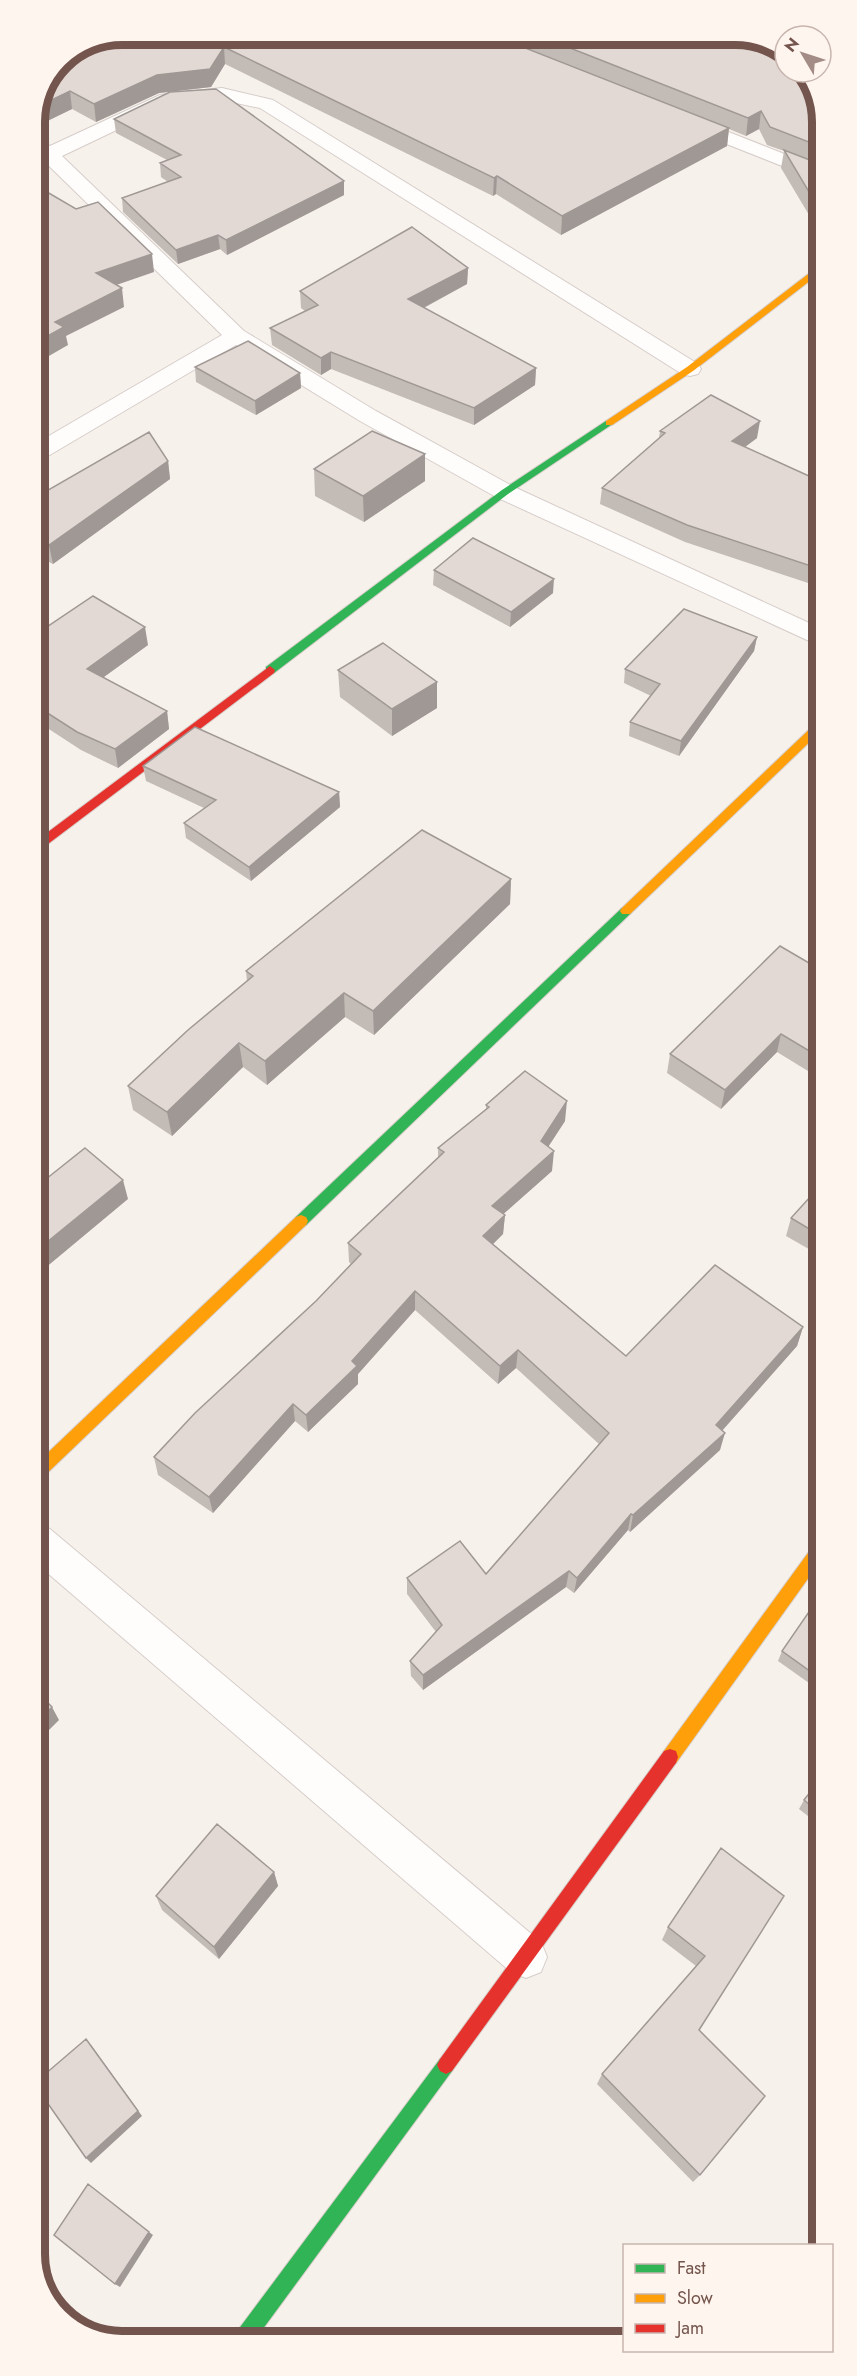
<svg xmlns="http://www.w3.org/2000/svg" width="857" height="2376" font-family="Jost,sans-serif">
  <style>
    .lines { fill: none; stroke-linecap: round; stroke-linejoin: round }
    .street-casing { stroke: #d6cdc9; stroke-width: 2 }
    .fast-casing { stroke: #d6cdc8; stroke-width: 2 }
    .slow-casing { stroke: #d6cdc8; stroke-width: 2 }
    .jam-casing { stroke: #d6cdc8; stroke-width: 2 }
    .street { fill: #fefdfc; fill-rule: evenodd }
    .fast { fill: #30b455; fill-rule: evenodd }
    .slow { fill: #ff9f0a; fill-rule: evenodd }
    .jam { fill: #e5322d; fill-rule: evenodd }
    .wall { fill: #c3bbb6 }
    .shaded-wall { fill: #9f9894 }
    .building { fill: #e3d9d4; stroke: #9f9894; stroke-width: 1.5 }
    .rim { fill: none; stroke: #74554d; stroke-width: 8 }
  </style>
  <rect width="100%" height="100%" fill="#f7f1ec"/>
  <g class="lines">
    <g class="street-casing">
      <path id="street" d="M222 88 273 100 698 364 701 369 698 374 690 376 682 374 260 108 222 100 171 104 62 156 244 331 376 411 514 487 820 628V646L496 497 360 421 236 345 43 459 35 461V444L222 335 46 163 35 167V139L50 146 160 95Z
        M688 116 820 168V181L681 126 678 122 681 118Z
        M37 1524 50 1529 541 1942 547 1957 541 1972 526 1978 511 1972 37 1564Z"/>
    </g>
    <g class="fast-casing">
      <path id="fast" d="M606 421 614 423 508 494 274 673H266V667L502 490Z
        M626 907 632 911 630 914 306 1225H296L294 1221 296 1217 622 908Z
        M446 2056 452 2059 455 2065 452 2071 254 2341H232L235 2334 440 2059Z"/>
    </g>
    <g class="slow-casing">
      <path id="slow" d="M820 265V273L693 371 612 425H606V421L687 367Z
        M820 722V732L630 914H622L620 911 622 908 816 723Z
        M301 1215 306 1217 308 1221 306 1225 41 1479 36 1481V1464L296 1217Z
        M821 1540 822 1559 676 1763 670 1765 664 1763 662 1757 664 1751 816 1542Z"/>
    </g>
    <g class="jam-casing">
      <path id="jam" d="M270 666 275 670 274 673 40 850 36 851V841Z
        M670 1749 676 1751 678 1757 676 1763 452 2071 446 2074 440 2071 437 2065 440 2059 664 1751Z"/>
    </g>
    <use href="#street" class="street"/>
    <use href="#fast" class="fast"/>
    <use href="#slow" class="slow"/>
    <use href="#jam" class="jam"/>
  </g>
  <path class="wall" d="M122 34 741 35 819 99 820 208 809 215 781 168 784 151 767 145 759 129 746 136 729 129 727 146 561 235 496 194 493 196 225 64 211 87 159 93 96 122 72 109 35 127V116Z
    M114 119 344 181V195L227 255 220 249 178 264 123 212 122 198 168 182 161 177 160 163 167 160 116 133Z
    M468 268 467 284 424 308 536 368 535 385 474 425 331 369 321 375 272 345 270 328 305 311 301 308 300 291Z
    M195 367 300 373 301 388 256 415 196 382Z
    M660 431 757 438 745 447 820 481V587L685 542 600 504 602 488 659 438Z
    M168 461 170 479 53 564 35 555V487L45 492Z
    M314 469 425 481 364 522 315 496Z
    M434 570 553 593 510 627 433 585Z
    M35 635 148 645 104 677 167 711 169 729 118 768 81 750 35 720Z
    M757 637 754 651 679 756 629 736 630 722 651 696 624 683 625 669Z
    M338 670 437 708 392 736 340 697Z
    M820 753V783L808 776 811 761Z
    M143 766 339 792 340 807 251 881 186 838 184 823 204 808 146 781Z
    M511 879 510 904 374 1035 345 1017 267 1085 243 1067 172 1136 133 1110 128 1086 247 982 246 971Z
    M821 970V1079L777 1052 721 1109 667 1073 670 1054Z
    M486 1105 565 1121 548 1147 552 1171 503 1214 505 1215 503 1234 493 1244 626 1356 803 1327 797 1346 722 1431 720 1450 630 1532 628 1530 574 1593 566 1587 423 1690 411 1676 410 1661 436 1632 407 1594V1578L486 1574 600 1445 516 1368 498 1384 415 1310 358 1374V1384L308 1432 295 1421 213 1513 158 1475 154 1457 316 1301 351 1264 349 1262 348 1243 438 1158V1148L486 1109Z
    M821 1185V1256L786 1236 791 1218Z
    M822 1593V1681L816 1688 778 1661 782 1651Z
    M822 1777V1827L799 1809 804 1800Z
    M721 1848 699 2030 700 2175 693 2182 597 2084 602 2074 696 1966 662 1940 668 1927Z
    M274 1872 278 1886 219 1959 162 1910 156 1896Z"/>
  <path class="shaded-wall" d="M224 47 225 64 211 87 159 93 96 122 94 104 157 75Z
    M70 91 72 109 35 127V116L39 106Z
    M761 111 759 129 746 136 748 118Z
    M729 128 727 146 561 235 562 216Z
    M497 176 496 194 493 196 494 178Z
    M344 181V195L227 255 226 240Z
    M820 192V208L809 215 812 197Z
    M218 235 220 249 178 264 176 250Z
    M152 254 154 272 99 291 96 273Z
    M468 268 467 284 408 316V299Z
    M122 288 124 307 66 336 68 345 35 364V343L55 322Z
    M331 352V369L321 375V358Z
    M536 368 535 385 474 425V408Z
    M300 373 301 388 256 415 255 401Z
    M760 421 757 438 730 458 732 441Z
    M425 454V481L364 522 363 496Z
    M168 461 170 479 53 564 49 545Z
    M554 579 553 593 510 627 511 612Z
    M145 627 148 645 90 687 87 669Z
    M757 637 754 651 679 756 681 741Z
    M437 682V708L392 736V709Z
    M167 711 169 729 118 768 115 749Z
    M339 792 340 807 251 881 249 867Z
    M511 879 510 904 374 1035 373 1011Z
    M821 986V1000L812 995Z
    M344 993 345 1017 267 1085 265 1061Z
    M781 1034 777 1052 721 1109 725 1090Z
    M239 1043 243 1067 172 1136 167 1112Z
    M567 1101 565 1121 539 1161 541 1141Z
    M554 1151 552 1171 491 1225 492 1206Z
    M123 1180 128 1199 38 1274 44 1292 36 1299V1251Z
    M505 1215 503 1234 482 1255 483 1236Z
    M415 1291V1310L358 1374V1384L308 1432 306 1415 352 1361Z
    M803 1327 797 1346 711 1443 716 1425Z
    M518 1350 516 1368 498 1384 500 1366Z
    M293 1404 295 1421 213 1513 209 1497Z
    M725 1433 720 1450 630 1532 633 1515Z
    M631 1514 628 1530 574 1593 577 1578Z
    M569 1571 566 1587 423 1690V1675Z
    M52 1707 59 1720 37 1742V1722Z
    M274 1872 278 1886 219 1959 214 1947Z
    M91 2045 142 2116 91 2163 86 2158Z
    M149 2232 153 2235 120 2287 115 2284Z"/>
  <path class="building" d="M122 34 492 35 729 128 562 216 497 176 494 178 224 47 210 69 157 75 94 104 70 91 39 106 60 60Z
    M537 35H741L785 51V72H802L819 99V146L770 127 761 111 748 118Z
    M216 89 344 181 226 240 218 235 176 250 122 198 181 177 160 163 181 155 114 119 170 92Z
    M784 150 820 164V192L812 197Z
    M35 185 76 209 98 202 152 254 96 273 122 288 55 322 64 327 35 343Z
    M412 227 468 268 408 299 536 368 474 408 331 352 321 358 270 328 318 305 300 291Z
    M248 341 300 373 255 401 195 367Z
    M711 395 760 421 732 441 820 481V569L687 525 602 488 665 433 660 431Z
    M372 431 425 454 363 496 314 469Z
    M149 432 168 461 49 545 35 538V487L45 492Z
    M473 538 554 579 511 612 434 570Z
    M93 596 145 627 87 669 167 711 115 749 77 732 35 705V635Z
    M684 609 757 637 681 741 630 722 660 684 625 669Z
    M383 643 437 682 392 709 338 670Z
    M195 727 339 792 249 867 184 823 216 800 143 766Z
    M820 753V767L811 761Z
    M422 830 511 879 373 1011 344 993 265 1061 239 1043 167 1112 128 1086 188 1030 253 976 246 971Z
    M780 946 821 970V986L812 995 821 1000V1058L781 1034 725 1090 670 1054Z
    M525 1071 567 1101 541 1141 554 1151 492 1206 505 1215 483 1236 626 1356 715 1265 803 1327 716 1425 725 1433 633 1515 631 1514 577 1578 569 1571 423 1675 410 1661 442 1625 407 1578 460 1541 486 1574 609 1433 518 1350 500 1366 415 1291 352 1361 357 1366 306 1415 293 1404 209 1497 154 1457 195 1413 316 1301 361 1254 348 1243 444 1152 438 1148 489 1107 486 1105Z
    M85 1148 123 1180 36 1251V1187Z
    M821 1185V1236L791 1218Z
    M822 1593V1678L821 1679 782 1651Z
    M37 1692 52 1707 37 1722Z
    M822 1777V1815L804 1800Z
    M217 1824 274 1872 214 1947 156 1896Z
    M721 1848 784 1896 699 2030 765 2096 700 2175 602 2074 705 1956 668 1927Z
    M86 2039 138 2111 86 2158 37 2088V2081Z
    M88 2184 149 2232 115 2284 54 2235Z"/>
  <path d="M0 0H857V2376H0ZM122 45H735A77 77 0 0 1 812 122V2254A77 77 0 0 1 735 2331H122A77 77 0 0 1 45 2254V122A77 77 0 0 1 122 45Z" fill="#fef5ee" fill-rule="evenodd"/>
  <path class="rim" d="M122 45H735A77 77 0 0 1 812 122V2254A77 77 0 0 1 735 2331H122A77 77 0 0 1 45 2254V122A77 77 0 0 1 122 45Z"/>
  <rect x="623" y="2244" width="210" height="108" fill="#fef5ee" stroke="#c7b5ae" stroke-width="1.5"/>
  <rect x="635" y="2264" width="30" height="9" fill="#30b455" stroke="#c7b5ae" stroke-width="1.5"/>
  <text x="677" y="2274" font-size="18" fill="#74554d">Fast</text>
  <rect x="635" y="2294" width="30" height="9" fill="#ff9f0a" stroke="#c7b5ae" stroke-width="1.5"/>
  <text x="677" y="2304" font-size="18" fill="#74554d">Slow</text>
  <rect x="635" y="2324" width="30" height="9" fill="#e5322d" stroke="#c7b5ae" stroke-width="1.5"/>
  <text x="677" y="2334" font-size="18" fill="#74554d">Jam</text>
  <g transform="translate(803 54) rotate(309)"><circle r="28" fill="#fef5ee" stroke="#c7b5ae" stroke-width="1.5"/>
  <path d="M0-4.5L10 22L0 15L-10 22Z" fill="#a28c85"/>
  <text y="-9" font-size="16" font-weight="bold" text-anchor="middle" fill="#74554d">N</text>
  </g>
</svg>
